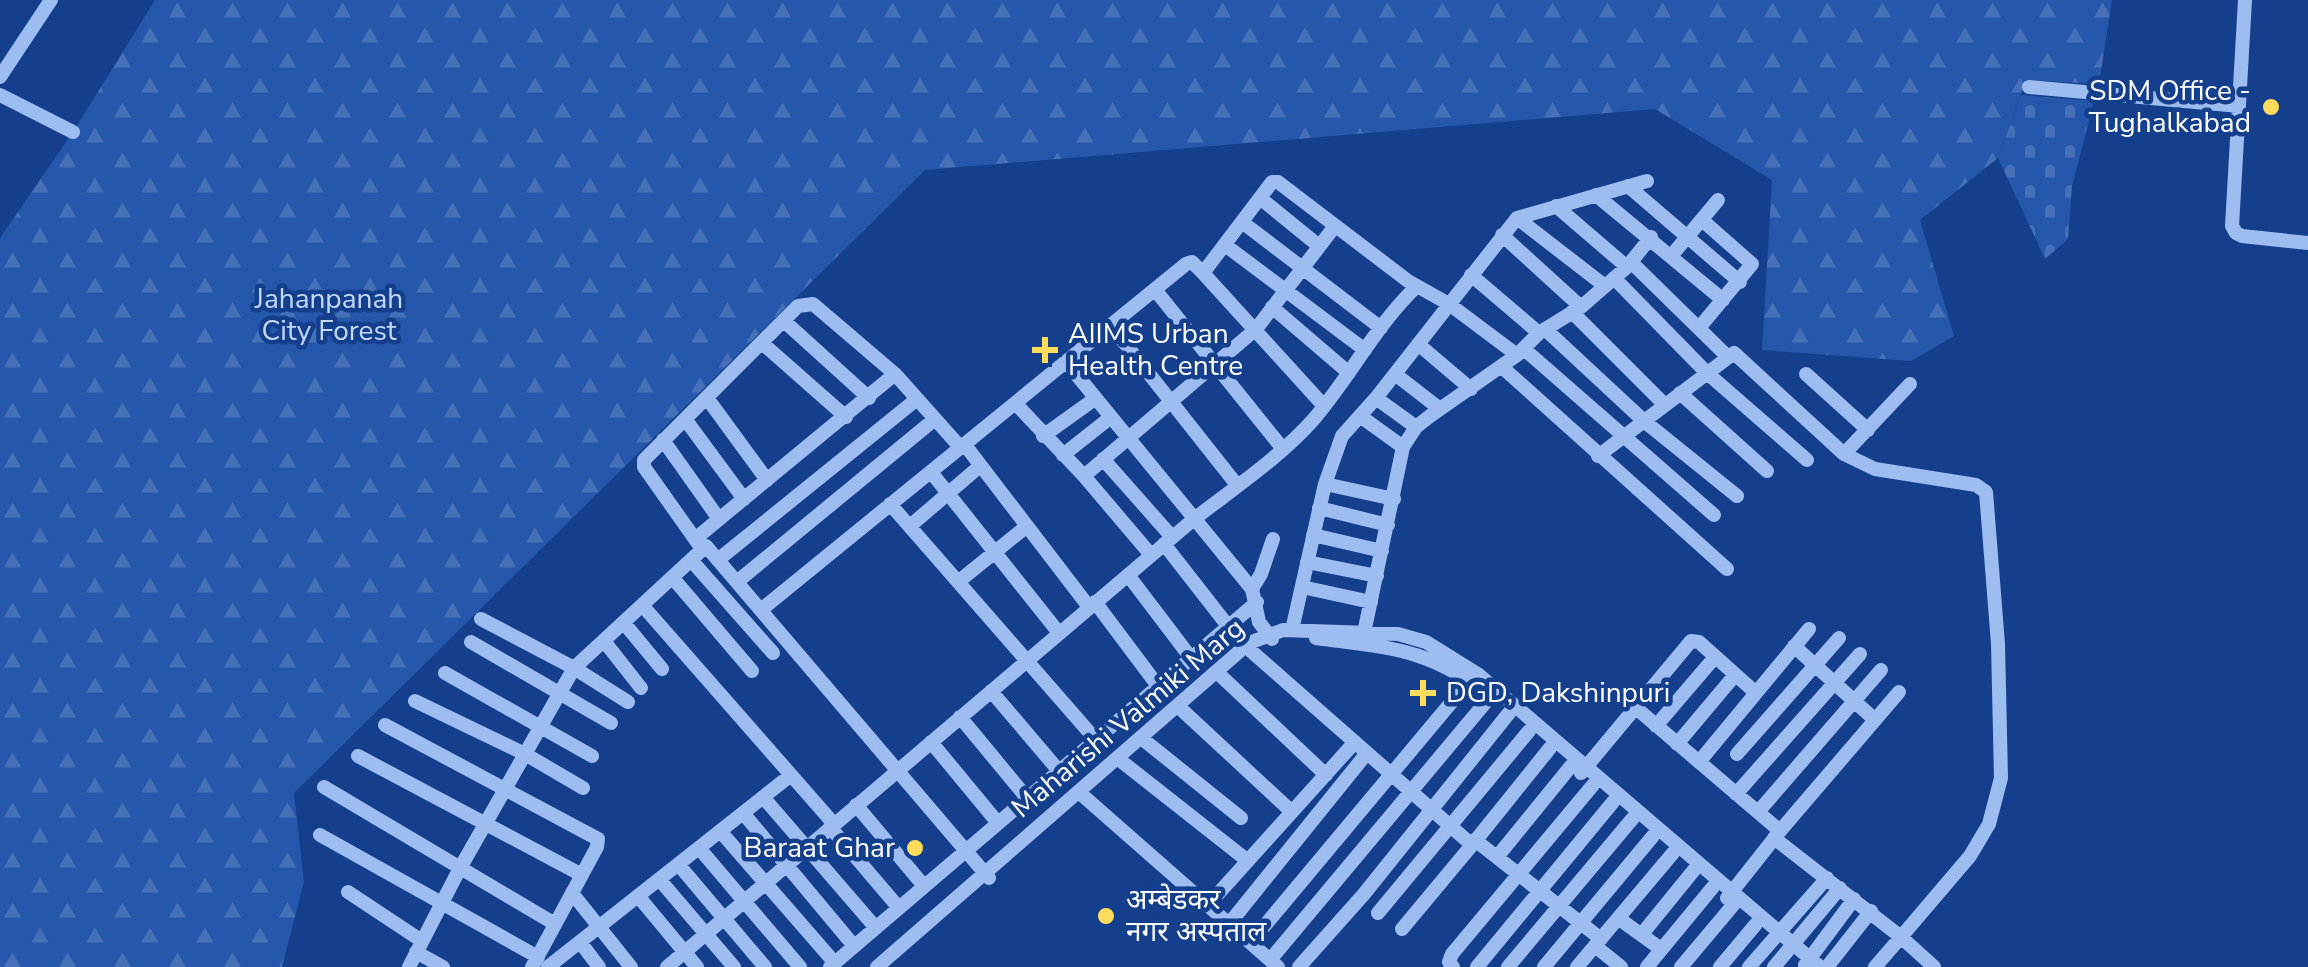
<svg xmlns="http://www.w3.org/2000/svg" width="2308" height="967" font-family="'Nunito Sans','Noto Sans Devanagari',sans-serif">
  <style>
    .forest { fill: url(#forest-firs) }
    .cemetery { fill: url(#cemetery-stones) }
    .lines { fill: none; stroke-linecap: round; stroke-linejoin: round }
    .minor { stroke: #9dbcf0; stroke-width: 14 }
    .poi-dot { fill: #ffdc5c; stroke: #143f8d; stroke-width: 4 }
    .labels { text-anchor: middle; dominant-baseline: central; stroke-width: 9; stroke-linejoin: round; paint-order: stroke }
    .poi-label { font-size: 28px; fill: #fff; stroke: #143f8d; text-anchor: start }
    .park-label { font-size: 28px; fill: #c3d9fc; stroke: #143f8d }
    .street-label { font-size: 28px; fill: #fff; stroke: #143f8d }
  </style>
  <defs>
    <pattern id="forest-firs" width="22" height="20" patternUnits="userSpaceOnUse" patternTransform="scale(2.5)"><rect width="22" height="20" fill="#2558ac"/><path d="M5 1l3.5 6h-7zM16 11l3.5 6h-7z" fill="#4671b8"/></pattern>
    <pattern id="cemetery-stones" width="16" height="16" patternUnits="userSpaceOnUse" patternTransform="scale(2.5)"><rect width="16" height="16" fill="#2558ac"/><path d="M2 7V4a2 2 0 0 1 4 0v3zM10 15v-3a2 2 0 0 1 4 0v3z" fill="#4671b8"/></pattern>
  </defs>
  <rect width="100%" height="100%" fill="#143f8d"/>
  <path class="forest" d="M155 0H2112L2099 84 2026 80 1998 158 1920 220 1954 336 1911 361 1762 350 1772 180 1655 109 925 170 294 793 304 882 282 967H0V238L73 132Z"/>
  <path class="cemetery" d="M2021 95 2094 101 2072 186 2068 239 2045 259 1998 158Z"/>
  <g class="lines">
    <path class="minor" d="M2245 0 2232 226 2236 233 2242 236 2308 243
      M0 77 51 0
      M2029 87 2239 106
      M0 95 73 132
      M1628 186 1740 282
      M1596 195 1723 300
      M1260 198 1319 246
      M1556 206 1627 267
      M1517 218 1605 286
      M1242 222 1381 328
      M1502 235 1581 307
      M1225 245 1365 350
      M1672 255 1718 200
      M1631 262 1728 357
      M1203 273 1324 406
      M1471 275 1539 333
      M1614 278 1707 373 1807 460
      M1156 291 1283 449
      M1272 307 1349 373
      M1572 312 1665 405
      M784 321 869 398
      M1112 327 1237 485
      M1699 328 1752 264 1702 220
      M1545 329 1644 421 1737 496
      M762 343 846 417
      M1418 344 1471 389
      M1524 349 1714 515
      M1067 363 1252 589 1259 622 1272 639
      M1502 367 1727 569
      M1395 374 1440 409
      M1806 374 1868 430
      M1680 393 1767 471
      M707 398 767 480
      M1376 398 1416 427
      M1016 404 1084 476 1151 555
      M1360 416 1403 447
      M685 419 744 499
      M1043 436 1096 398
      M663 440 719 519
      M965 445 1089 607
      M1063 455 1111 417
      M1598 456 1734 353 1844 454 1910 384
      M1103 459 1172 537
      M931 472 1059 633
      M1084 476 1256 329 1335 226
      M1325 484 1394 499
      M890 504 1096 740
      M1319 508 1388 525
      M910 526 980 466
      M1313 535 1382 551
      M695 539 895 374 961 448
      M1164 544 1228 626
      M702 549 644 467V460L798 306 813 304 895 374
      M719 559 917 399
      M691 560 773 653
      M1307 562 1377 576
      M1128 575 1191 658
      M672 577 752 671
      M738 581 935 419
      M958 582 1027 526
      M1302 587 1371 602
      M1252 589 1261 574 1273 539
      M1095 602 1158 686
      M642 605 834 824
      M762 609 1186 264 1192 262 1203 273 1272 182H1278L1408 281 1449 304 1517 355
      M481 619 574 668 628 702
      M624 623 662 669
      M1292 630 1325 484 1342 436 1376 398 1517 218 1647 181
      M1364 633 1403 447 1416 427 1430 416 1517 355 1539 333 1581 307 1627 267 1651 237
      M1316 638C1389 648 1432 648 1491 698
      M604 641 641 688
      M471 642 611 723
      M1794 646 1875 720
      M1251 651 1472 845 1402 929
      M445 673 592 756
      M1221 676 1326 775
      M991 691 1059 771
      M415 701 525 754 583 788
      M1636 708 1780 831
      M1182 710 1292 812
      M960 717 1027 798
      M385 725 598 839 597 847 532 967
      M1656 726 1715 657
      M1145 741 1241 818
      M931 742 998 823
      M1677 744 1735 675
      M1737 754 1839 638
      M358 756 582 875
      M1121 761 1248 861
      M1699 762 1809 629
      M1581 773 1691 641 1699 642 1756 693
      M324 787 555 924
      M1081 794 1278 967
      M1736 794 1860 654
      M763 797 876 928
      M856 805 924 886
      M1758 812 1881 670
      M743 813 854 946
      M830 827 899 908
      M720 831 835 963
      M320 835 538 957
      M1774 838 1901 937 1970 856 1989 824 2001 778 1998 644 1986 492 1976 485 1875 469 1844 454
      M1475 840 1601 939
      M1472 845 1550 748
      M699 848 800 967
      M1497 857 1571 766
      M678 864 765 967
      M659 879 734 967
      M348 892 422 941
      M572 893 631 967
      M638 896 697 967
      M1727 898 1780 831 1899 692
      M1208 905 1355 742
      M1378 913 1529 731
      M1618 918 1661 949
      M1229 924 1367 753
      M1642 934 1694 870
      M580 942 599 967
      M1251 942 1470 680
      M1595 946 1621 967
      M416 952 443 967
      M1270 960 1490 697
      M1805 965 1854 899
      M409 967 459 870 574 668 706 546 989 878
      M548 967 791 775
      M667 967 1194 519C1234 488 1279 458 1313 420 1350 377 1376 325 1417 286
      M830 967 1257 602
      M877 967 1249 643 1283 630 1398 634 1426 642 1479 675 1820 967
      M1299 967 1364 894 1509 713
      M1453 967 1449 962 1452 954 1593 785
      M1477 967 1613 802
      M1508 967 1633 818
      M1544 967 1653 836
      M1577 967 1673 853
      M1647 967 1713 887
      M1681 967 1734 904
      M1720 967 1756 924
      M1749 967 1827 878
      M1774 967 1840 888
      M1827 967 1871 911
      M1875 967 1901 937 1934 967"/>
  </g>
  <g class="poi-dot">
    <circle cx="2271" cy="107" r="10"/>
    <path d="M1040 335h10v10h10v10h-10v10h-10v-10h-10v-10h10z"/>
    <path d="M1418 678h10v10h10v10h-10v10h-10v-10h-10v-10h10z"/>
    <circle cx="915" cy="848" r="10"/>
    <circle cx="1106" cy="916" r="10"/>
  </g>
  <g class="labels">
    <g class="poi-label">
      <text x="2251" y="91" text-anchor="end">SDM Office -<tspan x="2251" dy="32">Tughalkabad</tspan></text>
      <text x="1068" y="334">AIIMS Urban<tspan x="1068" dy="32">Health Centre</tspan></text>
      <text x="1446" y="693">DGD, Dakshinpuri</text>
      <text x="895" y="848" text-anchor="end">Baraat Ghar</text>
      <text x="1126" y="900">अम्बेडकर<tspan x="1126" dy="32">नगर अस्पताल</tspan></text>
    </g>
    <g class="park-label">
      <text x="329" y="299">Jahanpanah<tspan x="329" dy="32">City Forest</tspan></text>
    </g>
    <g class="street-label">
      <text transform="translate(1128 718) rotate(-40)">Maharishi Valmiki Marg</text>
    </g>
  </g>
</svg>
